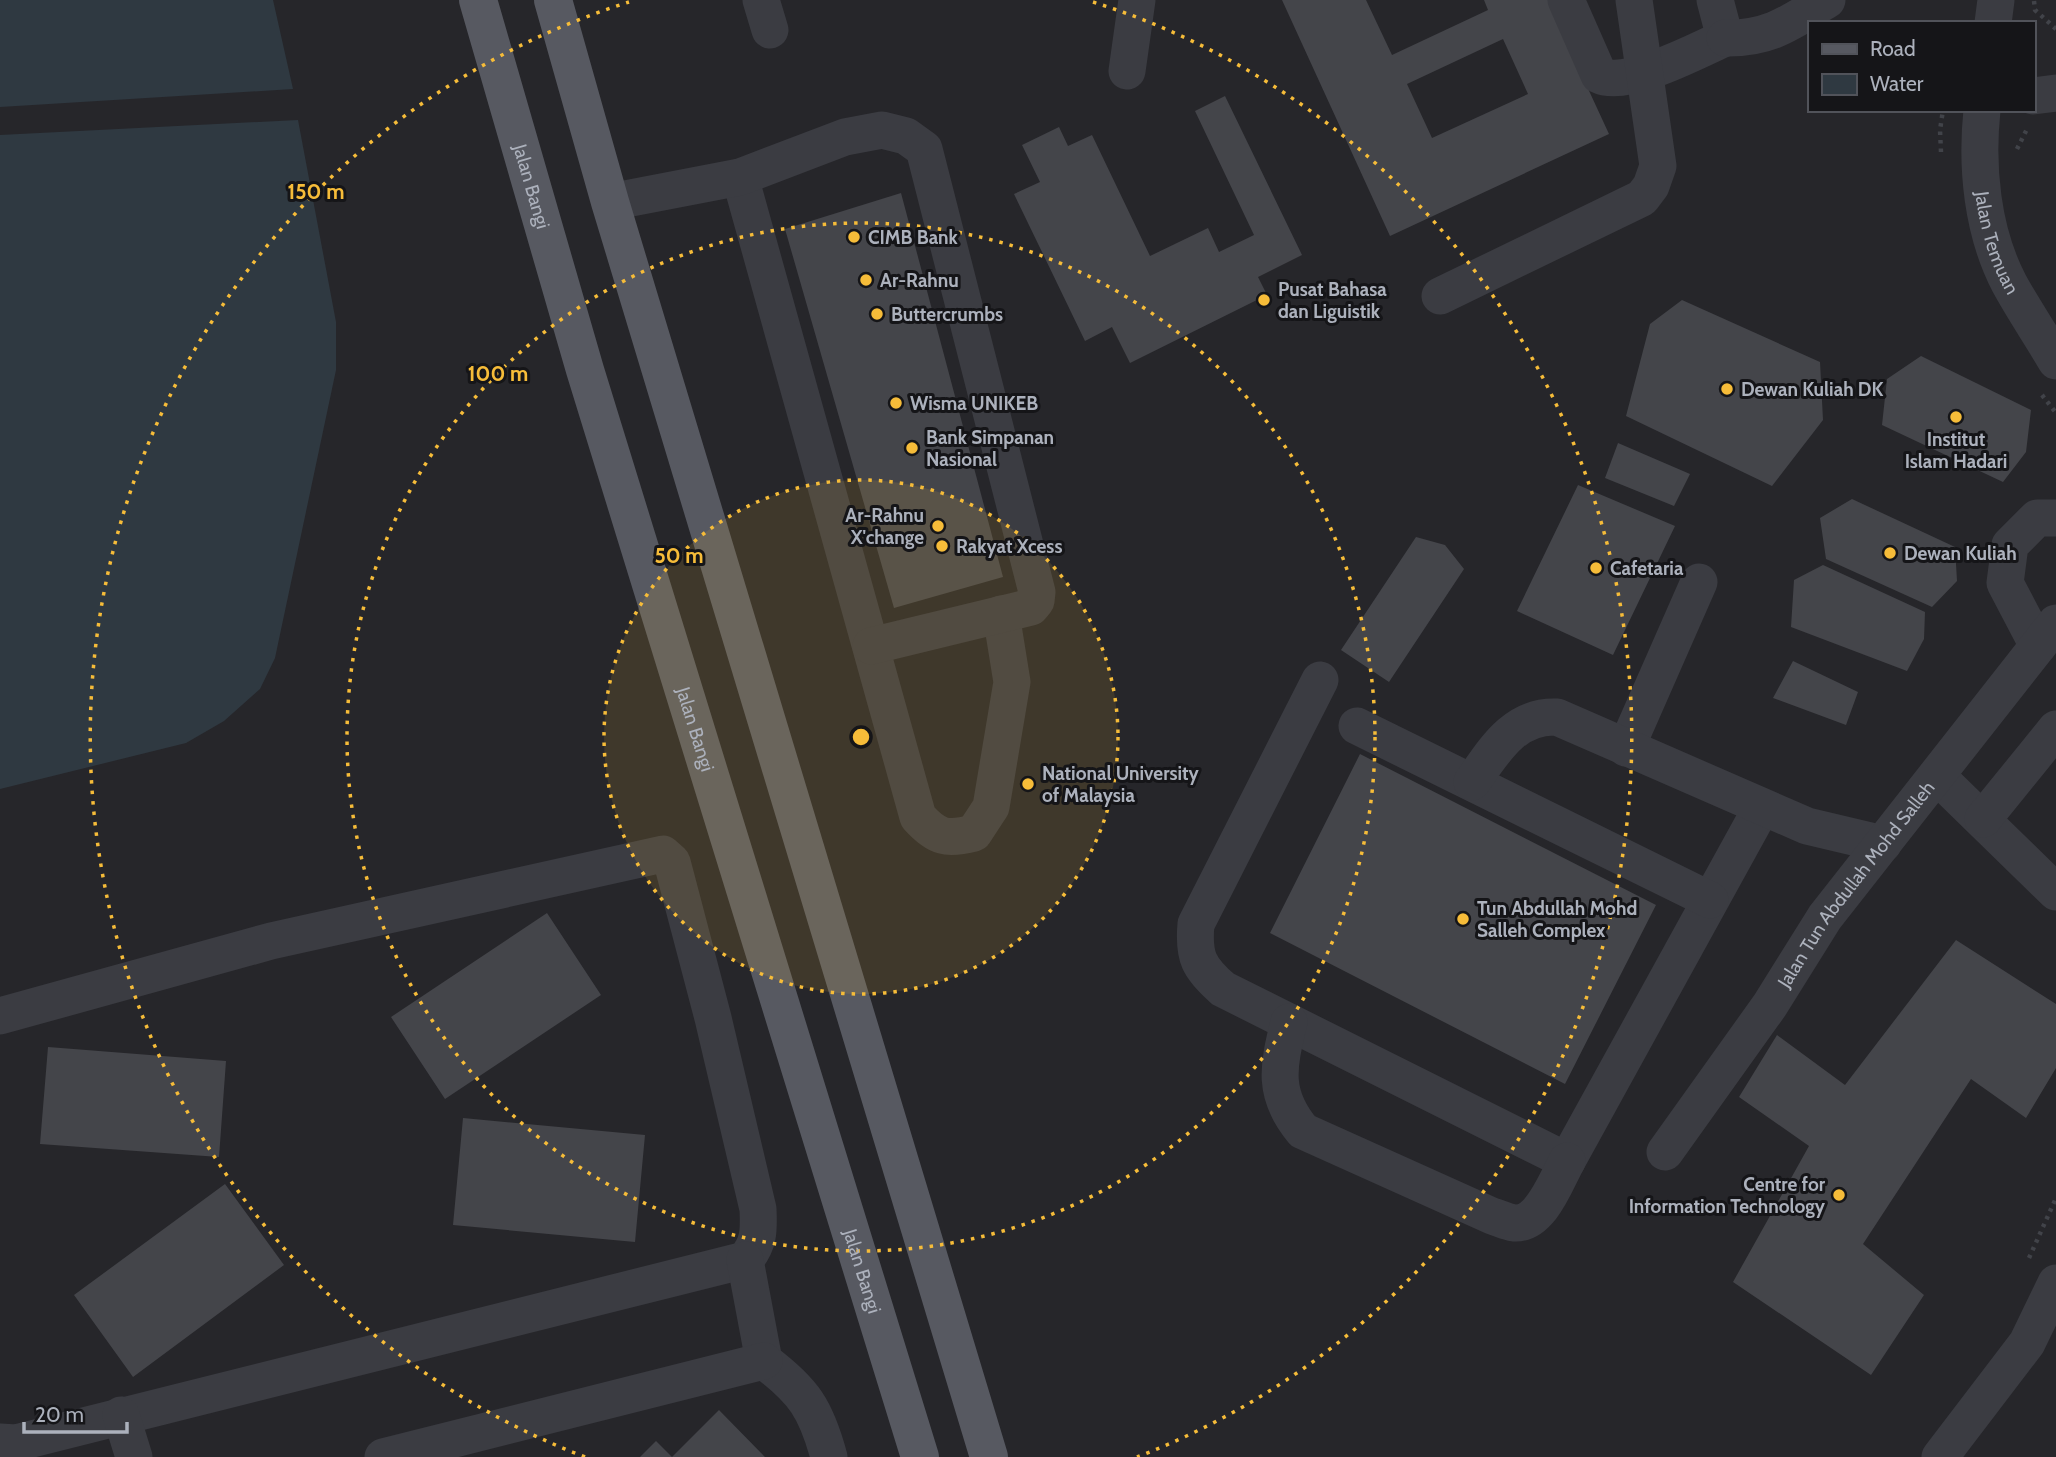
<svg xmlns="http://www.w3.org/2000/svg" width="2056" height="1457" font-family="Cabin,sans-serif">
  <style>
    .built { fill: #26262a; fill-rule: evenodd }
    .water { fill: #2f3941 }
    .building { fill: #44454a; fill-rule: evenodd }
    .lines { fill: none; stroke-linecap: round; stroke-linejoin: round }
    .path { stroke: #414349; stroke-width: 4.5; stroke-dasharray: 3.5 5; stroke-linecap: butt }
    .minor { stroke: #3b3c42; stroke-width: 37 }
    .major { stroke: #575961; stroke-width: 38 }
    .ring { fill: none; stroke: #f6bc39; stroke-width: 3.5; stroke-dasharray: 3.5 7 }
    .poi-dot { fill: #f6bc39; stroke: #151518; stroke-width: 2.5 }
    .labels { text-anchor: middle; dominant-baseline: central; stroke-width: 6; stroke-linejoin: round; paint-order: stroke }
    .street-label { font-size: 19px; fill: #acb1bc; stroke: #151518 }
    .poi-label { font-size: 19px; font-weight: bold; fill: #acb1bc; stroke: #151518; text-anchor: start }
    .centre { fill: #f6bc39; stroke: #151518; stroke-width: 3.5 }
    .ring-label { font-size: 21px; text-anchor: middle; font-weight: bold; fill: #f6bc39; stroke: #151518; stroke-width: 6; stroke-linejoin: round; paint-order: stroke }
  </style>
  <rect width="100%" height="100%" fill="#1a1a1d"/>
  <path class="built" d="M0 0H2056V1457H0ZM1809 23H2033V110H1809Z"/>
  <path class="water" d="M0 0H273L293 89 0 107Z
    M298 120 336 322V370L275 658 260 689 224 721 186 743 0 789V135Z"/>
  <path class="building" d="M1282 0H1366L1392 55 1488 10 1484 0H1565L1560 28 1609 134 1390 236ZM1503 39 1528 94 1432 138 1407 84Z
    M1225 96 1302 255 1258 277 1267 295 1130 363 1112 327 1085 341 1014 194 1040 182 1022 145 1059 127 1068 146 1092 135 1150 256 1208 228 1219 252 1254 235 1195 111Z
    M901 193 1003 577 894 608 785 229Z
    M1682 300 1820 362 1823 420 1772 486 1626 416 1650 324Z
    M1921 356 2031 410 2026 452 2003 482 1882 425 1887 379Z
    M1618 443 1690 474 1674 506 1605 478Z
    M1578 485 1675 526 1613 655 1517 611Z
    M1852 499 1955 547 1957 581 1932 607 1826 559 1820 518Z
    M1416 537 1445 545 1464 569 1389 682 1341 650Z
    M1823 565 1925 612 1924 639 1907 671 1791 627 1794 580Z
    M1793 661 1858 692 1846 725 1773 698Z
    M1360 754 1656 905 1565 1084 1270 933Z
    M547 913 601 995 445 1099 391 1017Z
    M1956 940 2056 1004V1068L2026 1118 1971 1079 1863 1244 1924 1295 1871 1375 1733 1282 1809 1146 1739 1097 1777 1035 1845 1085Z
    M48 1047 226 1061 219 1157 40 1144Z
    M463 1118 645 1135 635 1242 453 1225Z
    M225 1184 284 1265 133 1377 74 1295Z
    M719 1410 765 1457H672Z
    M656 1441 672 1457H640Z"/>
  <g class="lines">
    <path class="path" d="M2034 1 2035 10 2056 29
      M2017 149 2027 129
      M1941 152 1940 130 1943 110
      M2042 395 2056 413
      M2029 1258 2056 1198"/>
    <g class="minor">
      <path d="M761 0 770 30"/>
      <path d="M1566 0 1599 75C1626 89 1698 50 1725 38L1715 0"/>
      <path d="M1993 23 1996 0"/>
      <path d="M1725 38C1770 39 1791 22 1827 0"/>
      <path d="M1127 71 1137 0"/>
      <path d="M2033 96 2056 93"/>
      <path id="s1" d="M1982 110C1976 167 1982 231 2009 283 2023 309 2041 335 2056 361"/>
      <path d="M740 177 918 817C937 838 947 840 974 833L991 807 1012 682 1001 614"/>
      <path d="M610 202 740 177 845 137 882 130 906 136 924 149 1037 592 1036 601 1031 607 871 646"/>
      <path d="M1440 296 1642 198 1651 186 1658 166 1634 0"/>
      <path d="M2038 646 2005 583 2010 545 2037 518H2056"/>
      <path d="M1320 680 1196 924C1193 957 1199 968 1223 989L1567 1161 1762 807"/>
      <path d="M1357 726 1710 900"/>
      <path d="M1626 748 1699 582"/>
      <path d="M1937 776 2056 892"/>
      <path d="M1472 782C1494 751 1514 715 1557 717L1807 826 1883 844"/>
      <path d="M1983 819 2056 729"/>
      <path d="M0 1016 271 941 663 854 672 862 713 1018 758 1209C759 1231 759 1244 745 1260L16 1443 0 1442"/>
      <path d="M1289 1022C1278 1067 1272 1094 1303 1131L1492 1216C1499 1218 1507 1222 1514 1223 1541 1225 1556 1181 1567 1161"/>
      <path id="s2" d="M1665 1152 1770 1005 1825 917 2056 623"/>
      <path d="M745 1260 764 1361C804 1391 816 1409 829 1457"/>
      <path d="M121 1415 134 1457"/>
      <path d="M383 1457 764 1361"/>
      <path d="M1940 1457 2027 1343 2056 1283"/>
    </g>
    <g class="major">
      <path id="s3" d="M478 0 585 370 920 1457"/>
      <path d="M553 0 610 202 989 1457"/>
    </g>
  </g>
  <circle cx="861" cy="737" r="257" fill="#f6bc39" fill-opacity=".12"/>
  <g class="ring">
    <circle cx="861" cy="737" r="257"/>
    <circle cx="861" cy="737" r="514"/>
    <path d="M585 1457A771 771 0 0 1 629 2M1093 2A771 771 0 0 1 1137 1457"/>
  </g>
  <g class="poi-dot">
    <circle cx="854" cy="237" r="7"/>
    <circle cx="866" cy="280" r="7"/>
    <circle cx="1264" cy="300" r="7"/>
    <circle cx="877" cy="314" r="7"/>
    <circle cx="1727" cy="389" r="7"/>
    <circle cx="896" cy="403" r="7"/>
    <circle cx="1956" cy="417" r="7"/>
    <circle cx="912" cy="448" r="7"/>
    <circle cx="938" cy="526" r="7"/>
    <circle cx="942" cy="546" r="7"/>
    <circle cx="1890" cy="553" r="7"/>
    <circle cx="1596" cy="568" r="7"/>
    <circle cx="1028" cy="784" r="7"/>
    <circle cx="1463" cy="919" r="7"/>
    <circle cx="1839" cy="1195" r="7"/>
  </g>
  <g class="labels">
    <g class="street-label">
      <text stroke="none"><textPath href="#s3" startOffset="194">Jalan Bangi</textPath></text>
      <text stroke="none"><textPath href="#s1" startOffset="135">Jalan Temuan</textPath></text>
      <text stroke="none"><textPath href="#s3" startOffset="761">Jalan Bangi</textPath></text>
      <text stroke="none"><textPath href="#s2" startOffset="329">Jalan Tun Abdullah Mohd Salleh</textPath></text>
      <text stroke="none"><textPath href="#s3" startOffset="1328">Jalan Bangi</textPath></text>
    </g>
    <g class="poi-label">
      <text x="868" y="237">CIMB Bank</text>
      <text x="880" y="280">Ar-Rahnu</text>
      <text x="1278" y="289">Pusat Bahasa<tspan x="1278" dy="22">dan Liguistik</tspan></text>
      <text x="891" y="314">Buttercrumbs</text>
      <text x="1741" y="389">Dewan Kuliah DK</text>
      <text x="910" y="403">Wisma UNIKEB</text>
      <text x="926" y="437">Bank Simpanan<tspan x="926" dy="22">Nasional</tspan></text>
      <text x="1956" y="439" text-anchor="middle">Institut<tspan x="1956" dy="22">Islam Hadari</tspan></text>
      <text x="924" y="515" text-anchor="end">Ar-Rahnu<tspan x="924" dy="22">X'change</tspan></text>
      <text x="956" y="546">Rakyat Xcess</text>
      <text x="1904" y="553">Dewan Kuliah</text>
      <text x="1610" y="568">Cafetaria</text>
      <text x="1042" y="773">National University<tspan x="1042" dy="22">of Malaysia</tspan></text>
      <text x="1477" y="908">Tun Abdullah Mohd<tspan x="1477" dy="22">Salleh Complex</tspan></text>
      <text x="1825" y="1184" text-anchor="end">Centre for<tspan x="1825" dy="22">Information Technology</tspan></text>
    </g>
  </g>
  <circle cx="861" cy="737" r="10" class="centre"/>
  <g class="ring-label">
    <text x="316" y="199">150 m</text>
    <text x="498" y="381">100 m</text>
    <text x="679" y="563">50 m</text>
  </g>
  <rect x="1808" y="21" width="228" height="91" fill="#151518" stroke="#51535a" stroke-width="2"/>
  <rect x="1822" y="44" width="35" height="10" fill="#575961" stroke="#51535a" stroke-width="2"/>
  <text x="1870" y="56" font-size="21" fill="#acb1bc">Road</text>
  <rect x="1822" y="74" width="35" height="21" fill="#2f3941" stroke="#51535a" stroke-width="2"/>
  <text x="1870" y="91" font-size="21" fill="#acb1bc">Water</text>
  <path d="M24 1422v10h103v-10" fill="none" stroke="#acb1bc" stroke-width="3.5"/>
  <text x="35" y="1422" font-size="21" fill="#acb1bc" stroke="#151518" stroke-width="5" paint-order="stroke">20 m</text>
</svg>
